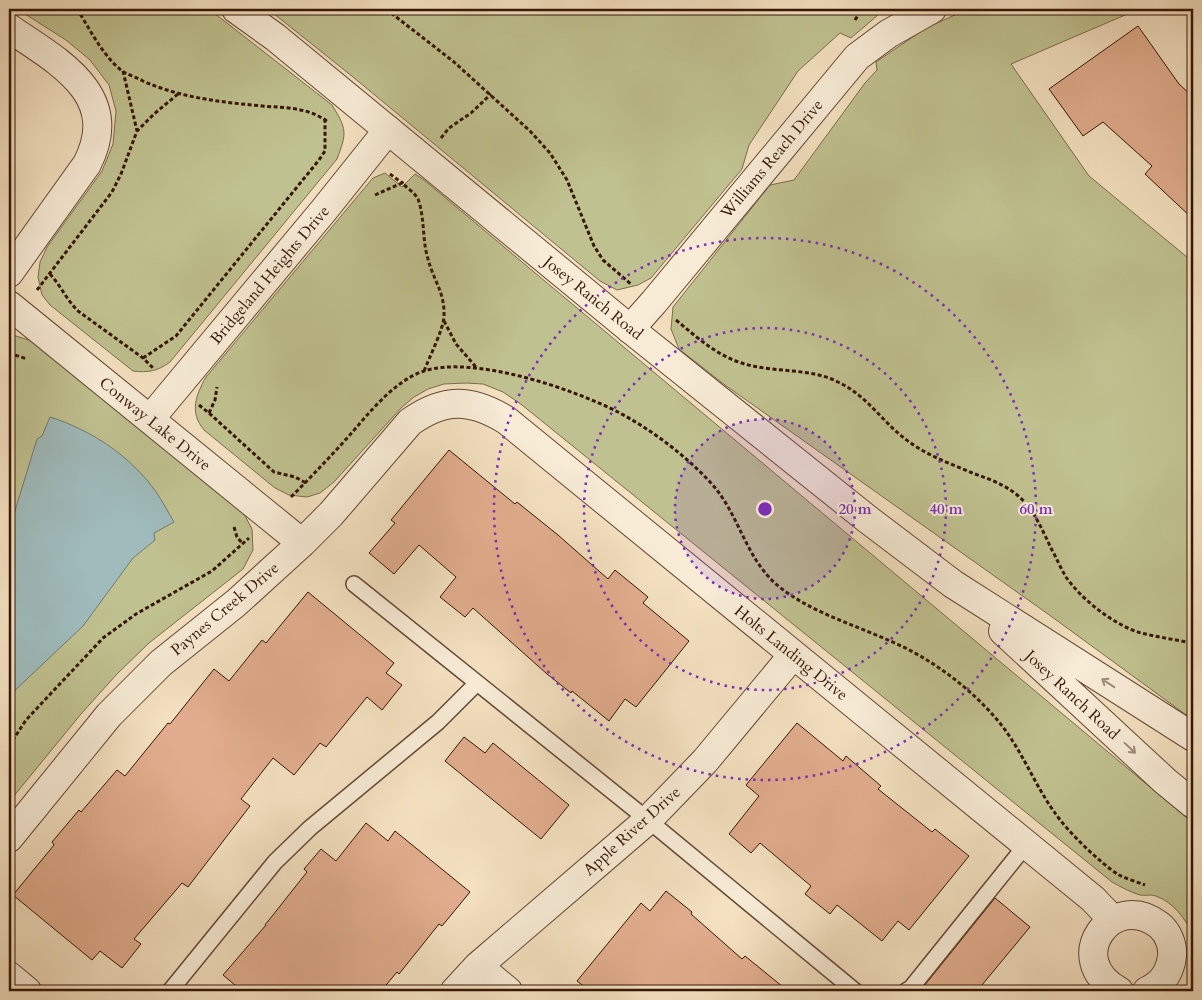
<svg xmlns="http://www.w3.org/2000/svg" width="1202" height="1000" font-family="Cardo,serif">
  <style>
    .green { fill: #c0c190; stroke: #7c6c4b }
    .water { fill: #9fbbbc; stroke: #757973 }
    .building { fill: #e1ad8e; stroke: #371606 }
    .lines { fill: none; stroke-linecap: round; stroke-linejoin: round }
    .service-casing { stroke: #664935; stroke-width: 18 }
    .minor-casing { stroke: #664935; stroke-width: 30 }
    .tertiary-casing { stroke: #664935; stroke-width: 30 }
    .path { stroke: #371606; stroke-width: 3; stroke-dasharray: 4 2.5; stroke-linecap: butt }
    .service { stroke: #f8ecd7; stroke-width: 15 }
    .minor { stroke: #f8ecd7; stroke-width: 28 }
    .tertiary { stroke: #f8ecd7; stroke-width: 28 }
    .oneway { stroke: #a18c79 }
    .ring { fill: none; stroke: #7b2cbf; stroke-width: 2.5; stroke-dasharray: 2.5 5 }
    .labels { text-anchor: middle; dominant-baseline: central; stroke-width: 4; stroke-linejoin: round; paint-order: stroke }
    .street-label { font-size: 16px; fill: #371606; stroke: #f8ecd7 }
    .centre { fill: #7b2cbf; stroke: #f8ecd7; stroke-width: 2.5 }
    .ring-label { font-size: 15px; text-anchor: middle; font-weight: bold; fill: #7b2cbf; stroke: #f8ecd7; stroke-width: 4; stroke-linejoin: round; paint-order: stroke }
  </style>
  <rect width="100%" height="100%" fill="#f4e1c1"/>
  <filter id="stains"><feTurbulence type="fractalNoise" baseFrequency=".004" numOctaves="4"/><feColorMatrix values="0 0 0 0 .2 0 0 0 0 .09 0 0 0 0 .02 0 0 0 .5 -.17"/></filter>
  <radialGradient id="worn" r=".72"><stop offset=".6" stop-color="#630" stop-opacity="0"/><stop offset="1" stop-color="#630" stop-opacity=".3"/></radialGradient>
  <path class="green" d="M17 9H209L332 105C347 129 347 133 337 159L170 362C158 371 148 373 133 371L50 305 42 295 38 277 40 262 47 247 102 171 113 144 116 111 109 85 90 60 66 40Z
    M268 9H885L851 38 840 33 798 71 749 145 742 169 651 278 638 285 617 290 600 281 353 77Z
    M968 9H1139L1011 64 1089 176 1193 262V720L1048 614 725 385 679 349 671 329 673 307 770 185 794 180 865 83 877 70 876 62 926 28Z
    M385 173 402 187 415 174 424 180 1193 823V935C1185 918 1174 903 1156 896 1151 894 1145 896 1140 895 1130 892 1121 887 1112 882L522 405 503 392 483 384 466 383 444 384 428 389 414 397 401 408 334 482 320 493 307 497 289 495 275 488 204 430C189 412 196 395 206 377L373 178Z
    M9 335 16 336 38 343 243 512 252 529 253 550 243 569 149 643 117 674 81 714 9 802Z"/>
  <path class="water" d="M50 417C91 430 131 456 156 492 163 502 168 512 174 522L154 533 155 540 133 558 83 626 9 696V523L14 514 37 439 42 436Z"/>
  <path class="building" d="M1138 26 1179 84 1193 97V219L1145 174 1152 166 1103 122 1083 136 1049 89Z
    M449 450 515 504 517 502 558 535 608 579 615 570 648 597 643 603 689 641 636 707 625 699 609 721 572 691 571 693 547 674 473 608 465 617 440 597 456 577 419 545 394 574 369 553 395 523 391 520Z
    M308 592 394 663 386 673 402 685 382 710 367 697 326 747 320 743 294 775 273 758 241 799 250 806 188 887 182 883 134 939 141 944 122 968 100 951 92 960 13 895 54 845 52 842 79 810 81 812 117 770 125 776 168 723 170 724 214 669 229 681 262 640 266 643Z
    M797 723 843 761 846 756 881 786 878 789 932 832 935 829 969 856 909 930 898 921 882 941 837 905 830 914 805 894 811 886 760 843 751 853 729 834 759 796 746 785Z
    M464 737 485 753 493 743 569 805 541 839 445 761Z
    M366 823 388 841 395 831 470 892 442 926 439 924 399 974 397 972 381 991H242L223 975 266 925H265L307 872 304 869 321 849 336 861Z
    M666 891 692 912 691 914 742 959 745 956 788 991H590L577 981 641 903 650 911Z
    M995 898 1030 927 977 991H920Z"/>
  <g class="lines">
    <g class="service-casing">
      <path id="service" d="M354 584 648 820 855 991
        M170 991 275 862 310 828 438 722 477 683
        M906 991 911 988 1026 845"/>
    </g>
    <g class="minor-casing">
      <path id="minor" d="M9 28C57 61 123 94 87 164L9 273
        M9 305 302 543
        M630 329 654 302 857 57 888 34 932 9
        M150 419 324 210 388 130
        M9 838 109 715 161 663 236 603 302 543 331 514 410 422C444 398 470 398 506 420L1093 899 1113 920
        M478 966 508 991
        M9 976 27 991
        M455 991 478 966 648 820 705 761 793 655
        M1119 991C1061 959 1113 889 1159 925 1168 932 1173 945 1172 956 1170 973 1162 984 1147 991"/>
    </g>
    <g class="tertiary-casing">
      <path id="tertiary" d="M236 9 275 37 630 329 866 518 953 584 1193 737
        M1003 631 1165 781 1193 804"/>
    </g>
    <path class="path" d="M77 9C90 29 102 55 122 71 128 75 136 77 143 81 181 98 221 102 262 106 286 108 308 107 328 122
      M386 9 454 62 530 131 550 153 567 180 594 246 603 260 632 285
      M853 9 859 14
      M855 20 862 9
      M123 71 137 131
      M441 138 449 128 471 113 491 94
      M390 174 402 183 404 180
      M375 195 402 183C407 188 415 193 418 199 425 218 422 240 428 259 434 282 445 292 444 317 443 330 429 358 424 371
      M50 274C60 285 67 300 78 311L143 358 153 368
      M37 290 112 192 121 174 137 131 154 114 178 94
      M676 320C700 340 722 360 753 366 780 372 813 369 838 382 866 395 881 420 904 438 925 455 951 464 975 474 989 479 1003 484 1016 494 1034 508 1042 530 1052 550 1057 559 1061 569 1066 577 1082 600 1114 625 1141 633 1158 637 1176 640 1193 643
      M444 321 456 344 476 367
      M9 353 27 359
      M143 358 176 336 319 160 325 151V119
      M199 405 209 413 274 472 295 477 306 483
      M209 413 215 400 217 387
      M291 497C311 477 330 457 349 436 368 414 395 380 424 371 474 355 573 389 618 412 652 430 685 455 711 483 741 516 745 561 782 589 814 613 852 624 888 640 929 657 970 687 999 722 1022 750 1034 784 1055 813 1067 831 1101 864 1119 875 1127 879 1137 882 1145 885
      M234 527 237 537 243 544
      M9 746 26 720 103 638 136 614 212 571 249 538"/>
    <use href="#service" class="service"/>
    <use href="#minor" class="minor"/>
    <use href="#tertiary" class="tertiary"/>
  </g>
  <defs><path id="oneway-shaft" d="M-6 0H5M1.5-3L5.5 0L1.5 3" fill="none" stroke-width="1.6" stroke-linecap="round" stroke-linejoin="round" transform="scale(1.25)"/></defs>
  <g class="oneway">
    <use href="#oneway-shaft" transform="translate(1108 683) rotate(-147)"/>
    <use href="#oneway-shaft" transform="translate(1130 748) rotate(43)"/>
  </g>
  <circle cx="765" cy="509" r="90" fill="#7b2cbf" fill-opacity=".12"/>
  <g class="ring">
    <circle cx="765" cy="509" r="90"/>
    <circle cx="765" cy="509" r="181"/>
    <circle cx="765" cy="509" r="271"/>
  </g>
  <g class="labels">
    <g class="street-label">
      <text transform="translate(772 159) rotate(-50)">Williams Reach Drive</text>
      <text transform="translate(270 275) rotate(-50)">Bridgeland Heights Drive</text>
      <text transform="translate(593 298) rotate(39)">Josey Ranch Road</text>
      <text transform="translate(155 424) rotate(39)">Conway Lake Drive</text>
      <text transform="translate(225 609) rotate(-40)">Paynes Creek Drive</text>
      <text transform="translate(791 653) rotate(39)">Holts Landing Drive</text>
      <text transform="translate(1072 695) rotate(43)">Josey Ranch Road</text>
      <text transform="translate(632 831) rotate(-42)">Apple River Drive</text>
    </g>
  </g>
  <circle cx="765" cy="509" r="8" class="centre"/>
  <g class="ring-label">
    <text x="855" y="514">20 m</text>
    <text x="946" y="514">40 m</text>
    <text x="1036" y="514">60 m</text>
  </g>
  <rect width="1202" height="1000" fill="none" stroke="#f4e1c1" stroke-width="30"/>
  <rect x="10" y="10" width="1182" height="980" fill="none" stroke="#371606" stroke-width="2.5"/>
  <rect x="15" y="15" width="1172" height="970" fill="none" stroke="#371606"/>
  <rect width="100%" height="100%" filter="url(#stains)"/>
  <rect width="100%" height="100%" fill="url(#worn)"/>
</svg>
